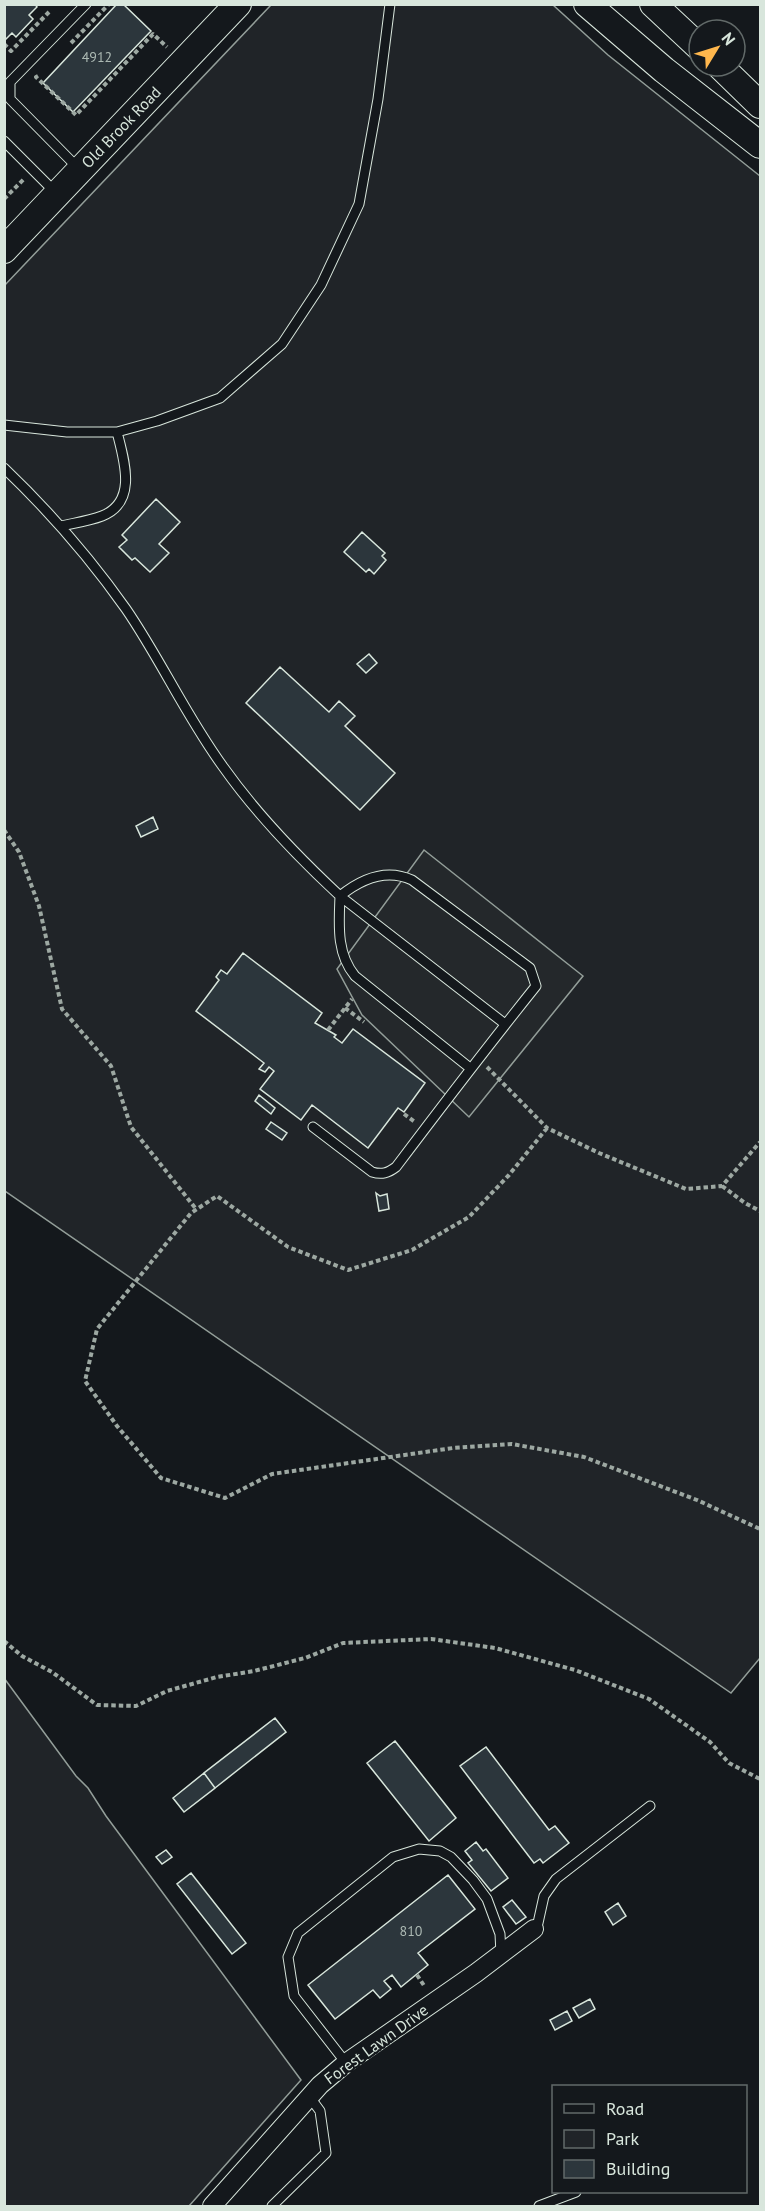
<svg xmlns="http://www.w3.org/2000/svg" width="765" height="2211" font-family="'PT Sans',sans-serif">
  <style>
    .green { fill: #202428; stroke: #939e99; stroke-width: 1.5 }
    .parking { fill: #24282b; stroke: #939e99; stroke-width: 1.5 }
    .building { fill: #2c363c; stroke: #d8e6dc; stroke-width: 1.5 }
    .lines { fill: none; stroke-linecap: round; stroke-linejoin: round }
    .lane-casing { stroke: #d8e6dc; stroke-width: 11 }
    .street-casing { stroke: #d8e6dc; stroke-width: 20 }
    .secondary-casing { stroke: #d8e6dc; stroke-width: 28 }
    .path { stroke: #9da8a2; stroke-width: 4; stroke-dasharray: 4.5 3; stroke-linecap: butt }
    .lane { stroke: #14181c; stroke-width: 9 }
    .street { stroke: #14181c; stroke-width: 18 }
    .secondary { stroke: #14181c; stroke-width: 26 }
    .labels { text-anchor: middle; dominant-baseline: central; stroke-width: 4.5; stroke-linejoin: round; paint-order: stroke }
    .number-label { font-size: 14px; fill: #adbab4 }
    .street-label { font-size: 16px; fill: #d8e6dc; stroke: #14181c }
  </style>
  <rect width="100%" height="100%" fill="#14181c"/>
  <path class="green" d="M271 5H553L608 55 760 176V1658L731 1693 5 1191 4 286Z
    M4 1678 76 1776 88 1788 106 1816 301 2080 189 2206H5Z"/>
  <path class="parking" d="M424 850 583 976 469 1117 362 1015 337 969Z"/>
  <path class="building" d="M4 4H35L37 7 29 15 33 19 16 37 12 33 4 41Z
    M117 4H123L151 31 73 112 43 83Z
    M156 499 180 522 159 544 169 553 150 572 135 558 132 560 119 547 127 540 122 535Z
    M362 532 385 553 382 556 386 560 374 574 369 569 366 572 344 552Z
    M369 654 377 663 366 673 357 664Z
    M280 667 329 712 339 701 355 716 345 726 395 773 360 810 246 703Z
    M153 817 158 829 141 837 136 826Z
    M243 953 322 1013 315 1023 336 1035 334 1037 342 1043 353 1029 425 1083 404 1112 398 1108 368 1148 312 1105 301 1120 260 1089 274 1071 269 1067 265 1072 259 1069 264 1063 196 1011 219 980 216 977 221 970 227 974Z
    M259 1095 275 1108 271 1114 255 1101Z
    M271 1122 287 1133 282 1140 266 1129Z
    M376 1193 380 1196 387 1194 389 1209 379 1211Z
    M275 1718 286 1732 215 1788 204 1773Z
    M395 1741 456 1818 429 1841 367 1763Z
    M486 1747 549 1830 555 1826 569 1843 543 1863 540 1859 534 1863 460 1766Z
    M204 1773 215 1788 184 1812 173 1798Z
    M476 1842 483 1851 486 1849 508 1878 491 1891 468 1863 472 1860 465 1851Z
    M166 1850 172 1857 162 1864 156 1857Z
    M191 1873 246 1943 232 1954 177 1884Z
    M448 1875 475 1909 418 1953 428 1965 401 1987 392 1975 384 1981 391 1989 380 1998 373 1990 335 2019 308 1985Z
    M512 1900 526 1917 516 1924 503 1907Z
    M618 1903 626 1916 613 1925 605 1912Z
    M590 1999 595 2009 579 2018 573 2008Z
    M567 2011 572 2021 555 2030 550 2020Z"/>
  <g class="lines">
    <g class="lane-casing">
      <path id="lane" d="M4 141 55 192
        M78 168 10 99V82L86 4
        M4 425 67 432H117L157 421 220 398 282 344 321 285 359 204 378 99 390 4
        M4 468C49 511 90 558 126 609 161 660 187 718 224 768 258 816 297 856 340 896 339 924 336 953 355 976L470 1068
        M61 526C74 523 89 521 102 516 138 502 124 460 117 432
        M313 1127 372 1172C382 1175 388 1173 396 1167 442 1106 488 1046 536 986L530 968 412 880C386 868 361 879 340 896L505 1024
        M534 1929 538 1923 544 1896 556 1879 650 1806
        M346 2063 294 1996 288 1957 298 1933 393 1857 419 1849 440 1851 451 1857 473 1880 487 1899 500 1934 501 1954
        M272 2206 326 2153 320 2111 309 2096
        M539 2206 576 2192"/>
    </g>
    <g class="street-casing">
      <path id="street" d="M212 2206 320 2085 346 2063 476 1973 534 1929"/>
    </g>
    <g class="secondary-casing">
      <path id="secondary" d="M587 4 664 70 760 145
        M653 4 699 47
        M720 66 760 105
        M4 250 238 4"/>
    </g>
    <path class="path" d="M71 43 109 4
      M4 44 11 51 49 12
      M38 76 36 77 76 115 153 34 167 47
      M4 199 25 178
      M4 830 19 852 39 906 62 1009 111 1066 131 1127 196 1209
      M345 1008 364 1022
      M328 1030 352 999
      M487 1067 547 1128 599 1153 686 1189 722 1186 760 1142
      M404 1114 415 1122
      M547 1128 509 1175 469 1217 412 1250 348 1270 288 1247 217 1196 191 1213 97 1329 85 1381 117 1426 161 1478 225 1498 272 1474 453 1448 512 1444 584 1457 697 1500 760 1529
      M722 1186 745 1203 760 1211
      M4 1641 22 1656 52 1672 97 1705 136 1706 167 1691 217 1677 254 1671 305 1658 343 1643 431 1639 495 1648 575 1670 649 1699 710 1742 729 1763 760 1779
      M417 1975 425 1987"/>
    <use href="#lane" class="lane"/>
    <use href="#street" class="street"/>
    <use href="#secondary" class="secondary"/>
  </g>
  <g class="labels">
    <g class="number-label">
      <text x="97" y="57">4912</text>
      <text x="411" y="1931">810</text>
    </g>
    <g class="street-label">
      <text transform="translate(121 127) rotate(-46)">Old Brook Road</text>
      <text transform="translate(376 2044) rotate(-36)">Forest Lawn Drive</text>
    </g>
  </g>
  <rect width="765" height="2211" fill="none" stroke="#d8e6dc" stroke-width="12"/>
  <rect x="552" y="2085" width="195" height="108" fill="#14181c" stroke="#626a69" stroke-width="1.5"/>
  <rect x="564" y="2104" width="30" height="9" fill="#14181c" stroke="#626a69" stroke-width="1.5"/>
  <text x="606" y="2115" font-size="18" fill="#d8e6dc">Road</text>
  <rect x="564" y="2130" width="30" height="18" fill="#202428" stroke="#626a69" stroke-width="1.5"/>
  <text x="606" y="2145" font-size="18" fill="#d8e6dc">Park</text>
  <rect x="564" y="2160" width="30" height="18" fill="#2c363c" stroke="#626a69" stroke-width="1.5"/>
  <text x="606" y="2175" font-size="18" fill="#d8e6dc">Building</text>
  <g transform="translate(717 48) rotate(52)"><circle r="28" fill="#14181c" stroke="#626a69" stroke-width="1.5"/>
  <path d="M0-4.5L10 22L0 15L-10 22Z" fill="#ffb74d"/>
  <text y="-9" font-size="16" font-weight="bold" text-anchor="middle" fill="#d8e6dc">N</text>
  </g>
</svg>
